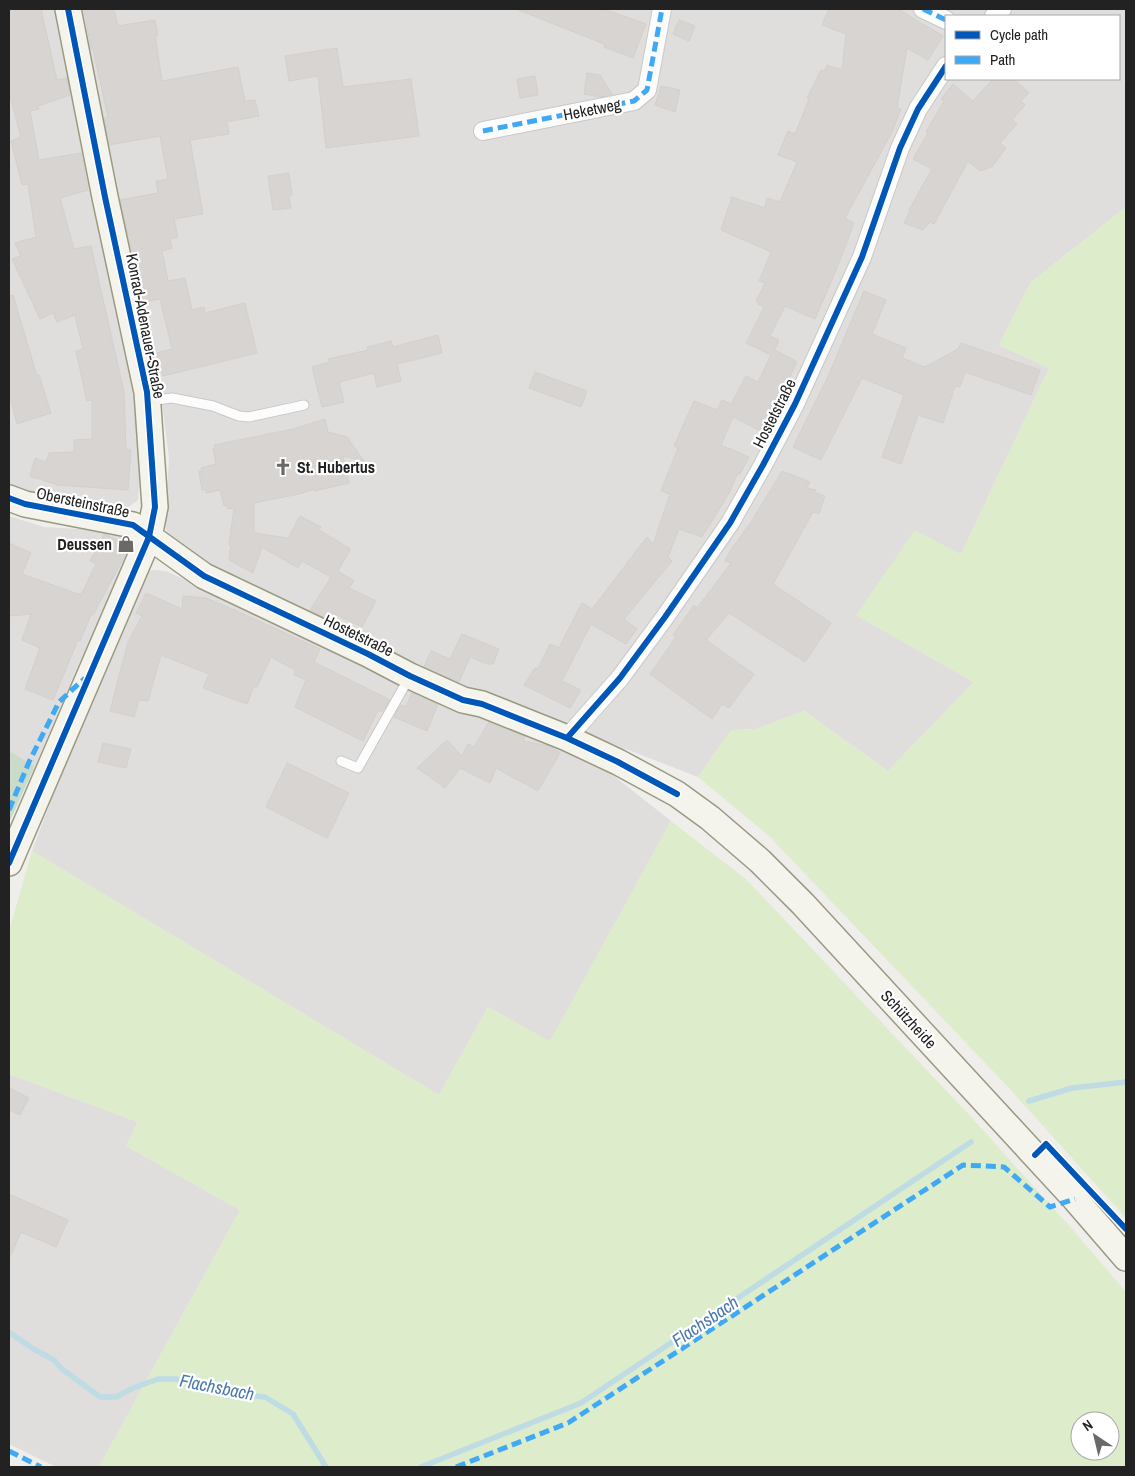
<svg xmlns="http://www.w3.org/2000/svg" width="1135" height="1476" font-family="'Archivo Narrow',sans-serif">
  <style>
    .residential { fill: #dfdedc; fill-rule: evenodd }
    .grass { fill: #ddeccb; fill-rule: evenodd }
    .cemetery { fill: #cadbca }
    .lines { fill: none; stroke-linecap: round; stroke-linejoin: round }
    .stream { stroke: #bfdbe3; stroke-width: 5.5 }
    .building { fill: #d7d4d2; stroke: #d3d0cc }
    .lane-casing { stroke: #c9c8c7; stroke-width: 11 }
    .street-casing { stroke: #c9c8c7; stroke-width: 20 }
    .secondary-casing { stroke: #999a82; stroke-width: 28 }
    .lane { stroke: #fdfcfc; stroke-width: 9 }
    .street { stroke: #fdfcfc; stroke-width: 18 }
    .secondary { stroke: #f4f4ed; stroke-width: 25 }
    .quiet { stroke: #3fa9f5; stroke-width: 5; stroke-dasharray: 10 5; stroke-linecap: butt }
    .cycleway-casing { stroke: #fff; stroke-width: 9 }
    .cycleway { stroke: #0057b8; stroke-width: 6 }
    .labels { text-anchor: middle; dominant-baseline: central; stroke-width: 4.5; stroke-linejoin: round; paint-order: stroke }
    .street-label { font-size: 16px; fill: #222; stroke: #fff }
    .poi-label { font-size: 16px; font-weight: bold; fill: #222; stroke: #fff; text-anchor: start }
    .water-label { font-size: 18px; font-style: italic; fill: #4a7aab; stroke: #fff }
  </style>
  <rect width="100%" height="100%" fill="#f0eeeb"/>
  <path class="residential" d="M9 9H56L133 388 141 460 138 500 121 512 9 492Z
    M76 9H1126V207L1031 282 999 345 1049 368 961 554 856 615 974 682 888 771 804 711 756 729 731 730 698 777 471 689 465 693 185 555 168 541 165 523 169 458 159 379 98 121ZM946 16H1119V79H946Z
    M9 516 44 527 113 531 130 535 135 542 136 549 77 668 35 766 9 751Z
    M155 570 166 571 273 620 595 761 671 821 550 1042 488 1007 439 1095 32 851 84 713 147 571Z
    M9 1074 138 1122 126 1146 240 1210 99 1467H56L9 1444Z"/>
  <path class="grass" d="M1126 207V1218L1007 1086 769 836 698 777 731 730 756 729 804 711 888 771 974 682 856 615 915 530 961 554 1049 368 999 345 1031 282Z
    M671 821 747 880 973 1119 1073 1230 1126 1292V1467H99L240 1210 126 1146 138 1122 9 1074V931L32 851 439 1095 488 1007 550 1041ZM1080 1421H1110V1451H1080Z"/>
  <path class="cemetery" d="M9 751 35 766 9 823Z"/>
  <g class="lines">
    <path class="stream" d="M1029 1101 1072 1088 1126 1082
      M9 1332 32 1348 54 1360 62 1369 100 1397H116L133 1388 158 1379H176L232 1393 265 1397 293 1414 326 1467
      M421 1467 581 1403 971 1142"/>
  </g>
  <path class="building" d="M9 9H41L57 80 67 78 70 95 38 106 39 109 30 111 39 160 81 153 88 190 60 198 74 249 91 246 124 392 126 450H131L128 490 58 485 30 476 35 458 46 462 49 453 74 452V440L92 439V400L87 401 76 351 83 349 75 315 57 322 53 313 40 319 12 259 21 256 15 243 36 237 28 184 22 185 11 141 21 137 9 92Z
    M84 9H114L118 26 155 20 158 35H155L162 81 238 67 245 101 255 100 259 116 227 122 229 134 190 140 203 214 174 219 178 237 170 239 172 248 162 251 168 281 185 278 192 310 204 307 205 313 245 303 257 353 163 376 157 353 172 349 160 299 143 302 120 200 158 193 156 181 168 179 160 136 109 145 104 118 108 117 93 49H91Z
    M516 9H604L646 24 633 58 604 47V44Z
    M829 9H898L943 36 928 60 907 48 897 108 901 109 892 132 845 218 854 223 837 268 815 319 785 306 770 336 779 340 775 350 797 362 763 432 733 417 721 445 749 457 740 474 738 473 728 495 702 537 679 529 668 557 672 561 624 619 637 629 626 644 591 624 562 681 581 690 570 708 524 685 535 668 538 669 550 644 559 648 582 603 592 609 647 537 653 544 670 494 661 491 678 448 674 446 694 401 717 410 722 400 731 404 746 376 758 382 771 355 746 343 764 307 758 304 759 302 756 301 765 283 759 281 771 252 721 230 732 197 765 208 767 198 780 202 797 162 778 155 788 131 795 134 809 99 807 98 821 70 824 71 827 65 842 70 846 34 822 25Z
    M679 20 695 26 689 41 673 34Z
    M337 48 343 87 411 79 419 136 326 148 318 76 289 81 285 56Z
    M587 73 600 75 612 94 601 97 584 94Z
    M535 76 538 95 520 98 517 79Z
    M993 79H1014L1029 93 1021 101 1025 105 1012 120 1017 124 1000 143 1006 148 992 167 980 171 968 161 934 224 930 222 923 230 904 223 910 211 909 210 932 169 913 159 928 133 926 132 944 101 941 99 953 84 973 101Z
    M661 86 680 90 675 112 655 105Z
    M289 173 292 195H289L291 208 273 210 268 176Z
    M864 291 886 300 872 334 906 348 902 358 925 367 958 349 961 343 1040 370 1031 395 965 372 960 387 955 386 943 423 918 415 901 464 882 457 904 395 862 378 821 460 793 447 827 379Z
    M13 295 37 376 39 375 51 413 17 424 9 393V296Z
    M438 335 442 353 397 364 401 381 377 387 374 373 339 382 344 402 322 407 312 367 329 362 328 359 368 350 367 347 391 341 393 347Z
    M535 372 587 391 581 407 529 388Z
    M325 419 328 432 347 437 364 461 343 456 349 483 314 491 315 489 299 494 254 503V533L288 538 300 516 321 527 319 530 349 548 350 550 338 571 354 581 349 588 376 601 362 627 333 613 329 620 310 610 331 577 302 561 298 568 262 547 253 573 229 560 231 545H229L234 508 228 509 227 505 224 506 220 490 206 493V490H202L199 471H202L201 468 216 464 213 449 215 448 214 445 293 429Z
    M782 471 810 482 807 488 816 490 814 492 825 496 819 514 813 512 773 584 831 623 805 662 729 613 706 640 754 674 729 708 722 704 712 719 650 674 676 637 673 635 694 605 697 608 731 563 725 561 730 551 751 522Z
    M104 534 130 546 93 615H91L80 641 78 640 53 700 25 689 40 648 22 640 31 614 9 616V543L31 553 22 574 81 595 96 564 90 561Z
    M146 593 182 609 183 596 206 598 237 611 320 649 314 662 390 700 382 712 378 710 363 741 295 707 306 680 294 675 295 670 271 657 257 687 254 686 247 704 203 688 209 674 161 655 148 701 139 700 134 717 110 711 128 642 142 616 136 613Z
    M462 634 499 649 493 664H487L470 657 459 682 424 667 431 651 450 659Z
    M412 693 438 704 427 731 394 717 401 705 406 707Z
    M489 722 525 736 523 741 549 746 560 753 538 791 496 768 490 783 460 768 445 788 417 768 447 740 462 756 468 744 474 747Z
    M103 743 131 749 126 768 98 762Z
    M287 763 349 793 327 838 266 807Z
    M9 1088 29 1098 20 1115 9 1110Z
    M9 1194 68 1220 56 1247 21 1232 9 1259Z"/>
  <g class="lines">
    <g class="lane-casing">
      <path id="lane" d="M148 401 172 398 213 406 239 416 249 417 304 405
        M341 761 358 768 410 676"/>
    </g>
    <g class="street-casing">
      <path id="street" d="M923 9 946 20
        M994 16 1002 9
        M483 131 634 101 647 90 662 9
        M567 738 620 678 665 617 730 523 763 465 795 404 862 257 900 148 918 109 946 66"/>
    </g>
    <g class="secondary-casing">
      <path id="secondary" d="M9 498 25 504 133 525 204 576 368 654 410 676 463 700 482 704 567 738 618 762 677 794 710 818 760 861 803 904 1075 1199 1126 1258
        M9 863 149 537 155 507 147 392 105 197 68 9"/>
    </g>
    <use href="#lane" class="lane"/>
    <use href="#street" class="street"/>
    <use href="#secondary" class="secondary"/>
    <path class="quiet" d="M923 9 946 20
      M483 131 634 101 647 90 662 9
      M9 810 29 762 59 702 85 678
      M9 1451 41 1467
      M456 1467 568 1423 963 1165 1004 1167 1050 1207 1075 1199"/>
    <g class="cycleway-casing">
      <path id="cycleway" d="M9 498 25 504 133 525 204 576 368 654 410 676 463 700 482 704 567 738 618 762 677 794
        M567 738 620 678 665 617 730 523 763 465 795 404 862 257 900 148 918 109 946 66
        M9 863 149 537 155 507 147 392 105 197 68 9
        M1035 1155 1046 1144 1126 1229"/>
    </g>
    <use href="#cycleway" class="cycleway"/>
  </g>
  <defs>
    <g id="church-bare" transform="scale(1.35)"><path d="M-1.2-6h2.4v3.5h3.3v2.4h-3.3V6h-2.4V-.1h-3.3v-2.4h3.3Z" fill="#6a6968" stroke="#fff" stroke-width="2.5" paint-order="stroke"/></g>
    <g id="shop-bare" transform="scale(1.35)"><path d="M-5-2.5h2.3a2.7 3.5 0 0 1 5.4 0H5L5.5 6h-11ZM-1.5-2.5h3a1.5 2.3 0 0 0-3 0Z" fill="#6a6968" stroke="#fff" stroke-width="2.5" paint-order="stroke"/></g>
  </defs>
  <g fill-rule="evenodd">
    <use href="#church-bare" x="283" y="467"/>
    <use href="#shop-bare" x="126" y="544"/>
  </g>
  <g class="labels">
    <g class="street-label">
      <text transform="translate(592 109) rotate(-11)">Heketweg</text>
      <text transform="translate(146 326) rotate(79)">Konrad-Adenauer-Straße</text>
      <text transform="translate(774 413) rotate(-63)">Hostetstraße</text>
      <text transform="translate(83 502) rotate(12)">Obersteinstraße</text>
      <text transform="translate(359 635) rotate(26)">Hostetstraße</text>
      <text transform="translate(909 1019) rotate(47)">Schützheide</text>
    </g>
    <g class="poi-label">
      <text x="297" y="467">St. Hubertus</text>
      <text x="112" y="544" text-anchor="end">Deussen</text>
    </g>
    <g class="water-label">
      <text transform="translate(705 1321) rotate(-34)">Flachsbach</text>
      <text transform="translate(217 1387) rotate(11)">Flachsbach</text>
    </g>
  </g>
  <rect width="1135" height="1476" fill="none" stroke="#222222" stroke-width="20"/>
  <rect x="945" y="15" width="175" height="65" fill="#ffffff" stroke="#a7a7a7"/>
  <rect x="955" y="31" width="25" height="8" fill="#0057b8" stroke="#a7a7a7"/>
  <text x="990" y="40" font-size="15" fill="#222222">Cycle path</text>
  <rect x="955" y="56" width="25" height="8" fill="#3fa9f5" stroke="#a7a7a7"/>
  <text x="990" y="65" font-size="15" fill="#222222">Path</text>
  <g transform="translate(1095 1436) rotate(325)"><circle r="24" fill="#ffffff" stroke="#a7a7a7"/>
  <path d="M0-4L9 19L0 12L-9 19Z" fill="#6a6968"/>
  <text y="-8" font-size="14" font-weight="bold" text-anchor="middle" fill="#222222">N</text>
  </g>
</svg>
